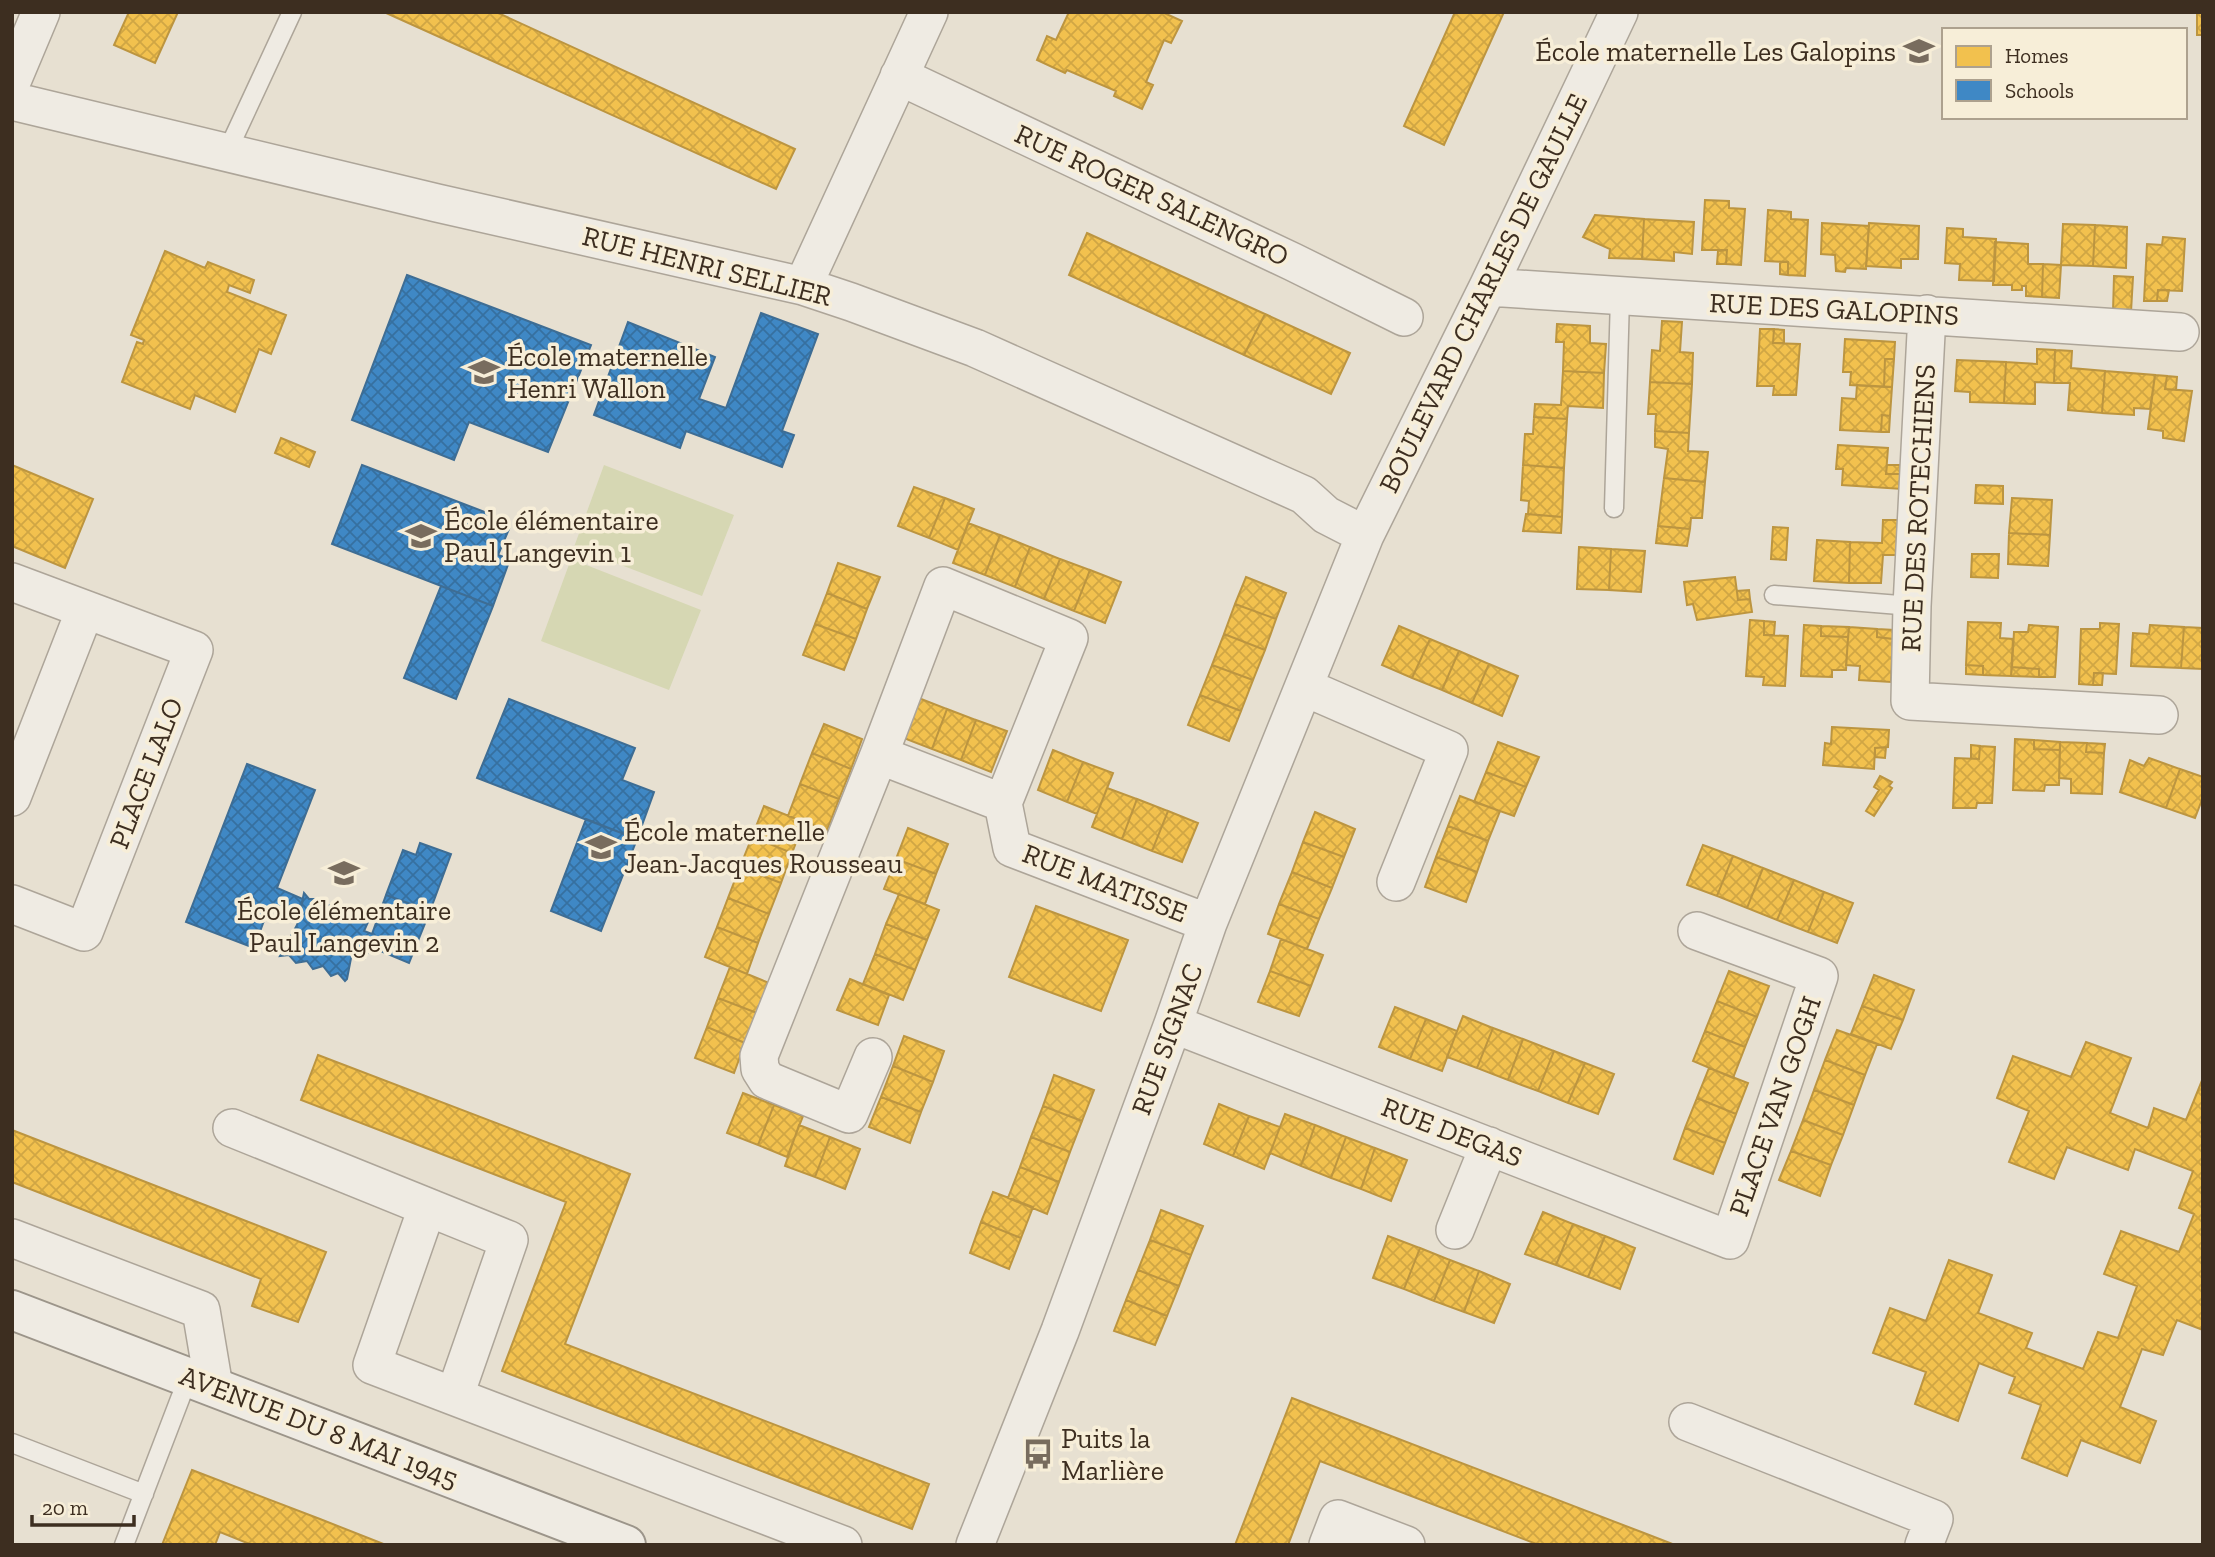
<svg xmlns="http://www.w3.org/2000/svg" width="2215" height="1557" font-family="'Zilla Slab',serif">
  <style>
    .green { fill: #d6d7b3 }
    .homes { fill: url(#homes-cross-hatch); stroke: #bc9540; stroke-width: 2 }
    .schools { fill: url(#schools-cross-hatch); stroke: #3e6d94; stroke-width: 2 }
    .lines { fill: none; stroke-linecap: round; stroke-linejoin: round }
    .lane-casing { stroke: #ada599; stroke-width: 21 }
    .street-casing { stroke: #ada599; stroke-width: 40 }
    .secondary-casing { stroke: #9c958a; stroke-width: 42 }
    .lane { stroke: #efebe3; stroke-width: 18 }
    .street { stroke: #efebe3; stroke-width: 37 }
    .secondary { stroke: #efebe3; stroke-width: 38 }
    .labels { text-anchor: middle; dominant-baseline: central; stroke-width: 7; stroke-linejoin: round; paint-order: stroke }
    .poi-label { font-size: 28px; fill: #3d2e20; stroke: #f7eed8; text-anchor: start }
    .street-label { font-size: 28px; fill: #3d2e20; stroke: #f7eed8 }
  </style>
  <defs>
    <pattern id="homes-cross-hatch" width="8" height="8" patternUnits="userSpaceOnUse" patternTransform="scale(1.75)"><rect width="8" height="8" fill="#f2c14e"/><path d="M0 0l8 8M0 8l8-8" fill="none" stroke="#d0a644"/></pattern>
    <pattern id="schools-cross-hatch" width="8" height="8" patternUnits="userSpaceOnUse" patternTransform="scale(1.75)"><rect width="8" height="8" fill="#3f88c5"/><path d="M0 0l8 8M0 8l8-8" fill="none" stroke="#3670a0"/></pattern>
  </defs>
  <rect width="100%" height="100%" fill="#e7e0d1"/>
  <path class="green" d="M604 465 734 515 702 596 574 547Z
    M571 559 701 610 669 690 541 641Z"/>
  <path class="homes" d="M129 12H178L155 63 114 45Z
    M384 12H496L795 149 776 189Z
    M1069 12H1162L1182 21 1171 43 1164 40 1146 82 1153 85 1142 109 1114 96 1116 91 1067 70 1065 73 1037 60 1047 36 1056 40Z
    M1455 12H1504L1444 145 1404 126Z
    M2197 12H2203V35H2197Z
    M1705 200 1729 201V208L1745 209 1741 265 1726 264 1727 250H1702Z
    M1768 210 1791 212V219L1808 220 1805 276 1788 275V262L1765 261Z
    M1595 215 1644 219 1642 259 1609 258 1610 249 1583 237Z
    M1644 219 1694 222 1692 254 1674 252V261L1642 259Z
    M1822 223 1869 226 1866 269 1846 268 1845 272 1836 271 1835 255 1821 254Z
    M1869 223 1919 226 1918 259H1901V268L1866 266Z
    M2063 224 2095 225 2093 266 2061 265Z
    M2095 225 2127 227 2126 268 2093 266Z
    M1947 228 1963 229V237L1996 239 1994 281 1959 280 1960 264 1945 263Z
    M1087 233 1265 314 1244 355 1069 275Z
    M2163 237 2185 239 2182 291 2158 290 2157 301H2144L2147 244 2162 245Z
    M1995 242 2028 244V264H2043L2042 297 2026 296V286H2022V290H2012V285H1993Z
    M1727 250 1726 264H1717L1718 251Z
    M165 251 205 268 208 262 254 280 250 293 229 285 227 292 286 315 271 354 259 349 235 412 195 395 190 409 122 382 137 342 143 344 144 340 131 335Z
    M1780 262H1788V275L1780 274Z
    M2043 264 2061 265 2059 298 2042 297Z
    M2114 276 2133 277 2131 312H2113Z
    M2158 290H2169L2167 301H2157Z
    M1265 314 1350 353 1331 394 1244 355Z
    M1662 321 1682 322 1680 352 1693 353 1692 384 1650 382 1652 350 1660 351Z
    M1557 324 1590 326V343L1606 344 1604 373 1563 371 1564 342H1556Z
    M1760 329H1774L1773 343 1800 344 1796 395H1773L1774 386H1757Z
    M1774 329 1784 330V343H1773Z
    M1845 339 1895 342 1894 359H1885L1884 387 1850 385 1851 372H1843Z
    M2037 349 2055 350 2054 383 2035 382V404L2004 403 2006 362 2037 364Z
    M2055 350 2072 351 2071 368 2105 371 2102 413 2068 410 2070 383H2054Z
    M1885 359H1894L1892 387H1884Z
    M1957 360 2006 362 2004 403 1970 402V392L1955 391Z
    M1563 371 1604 373 1603 408 1568 406 1567 419 1534 417 1535 404 1561 405Z
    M2105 371 2155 375 2150 409 2134 408V415L2102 413Z
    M2155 375 2167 376 2165 389 2192 391 2184 441 2163 438V431L2148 429Z
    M2167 376 2177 377 2176 390 2165 389Z
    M1650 382 1692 384 1689 433 1655 431 1656 414H1648Z
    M1857 385 1892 387 1890 416 1882 415 1881 432 1840 430 1842 398 1856 399Z
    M1882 415 1890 416 1889 432H1881Z
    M1534 417 1567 419 1564 468 1523 465 1525 434H1533Z
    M1655 431 1689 433 1688 451 1708 452 1705 482 1664 478 1668 449 1655 447Z
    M281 438 315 452 309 467 275 453Z
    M1838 445 1888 448 1886 474H1902V489L1842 485 1843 469H1836Z
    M12 465 93 499 65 568 12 546Z
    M1523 465 1564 468 1562 517 1528 514 1529 501 1521 500Z
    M1887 465H1903L1902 474H1886Z
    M1664 478 1705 482 1702 518H1691L1690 529 1658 526Z
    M1976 485 2003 486V504L1975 503Z
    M914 487 945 498 929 538 898 526Z
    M945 498 974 509 958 550 929 538Z
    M2012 498 2052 500 2050 535 2009 533Z
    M1526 514 1562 517 1561 533 1523 531Z
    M1883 520H1900L1898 555H1883L1881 583H1849L1850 542 1882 543Z
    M968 523 1000 535 985 575 953 563Z
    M1658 526 1690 529 1687 546 1656 543Z
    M1773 527 1788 528 1786 560 1771 559Z
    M2009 533 2050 535 2048 566 2008 564Z
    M1000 535 1030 547 1015 587 985 575Z
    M1817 540 1850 542 1849 583 1814 581Z
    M1030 547 1060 559 1044 599 1015 587Z
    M1579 547 1611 549 1609 590 1577 589Z
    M1611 549 1645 551 1641 592 1609 590Z
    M1972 554H1999L1998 578 1971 577Z
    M1060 559 1090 570 1074 611 1044 599Z
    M838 563 880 577 867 609 827 593Z
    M1090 570 1121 582 1105 623 1074 611Z
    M1246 577 1286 593 1276 619 1235 604Z
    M1735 577 1738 600 1750 599 1752 612 1697 620 1693 604 1687 605 1684 582Z
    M1749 590 1750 599 1738 600 1737 591Z
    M827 593 867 609 856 639 815 624Z
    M1235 604 1276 619 1265 650 1224 634Z
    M1750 620 1764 621V635L1788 636 1785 686 1763 685 1764 677 1746 676Z
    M1764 621 1775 622 1774 635H1764Z
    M1968 622 2001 623 2000 638 2013 639 2011 676 1983 675V666L1966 665Z
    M2100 623 2119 624 2116 674 2094 673 2093 685 2079 684 2081 629H2100Z
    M815 624 856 639 844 670 803 655Z
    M1804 625 1821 626V636L1848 637 1846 670H1832V677L1801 676Z
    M2029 625 2058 627 2055 677H2039V669L2012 667 2014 632H2028Z
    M2150 625 2184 627 2181 668 2131 666 2133 633 2149 634Z
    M1399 626 1430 639 1412 678 1382 665Z
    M1821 626 1849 627 1848 637 1821 636Z
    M1849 627 1877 629V637L1893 639 1891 682 1859 680 1860 666 1846 665Z
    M2184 627 2203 628V669L2181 668Z
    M1877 629 1894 630 1893 639 1877 637Z
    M1224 634 1265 650 1253 680 1212 665Z
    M1430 639 1459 651 1442 690 1412 678Z
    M1459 651 1489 664 1472 703 1442 690Z
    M1489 664 1518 676 1502 716 1472 703Z
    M1212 665 1253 680 1241 711 1200 695Z
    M1966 665 1983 666V675L1966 674Z
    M2012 667 2039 669V677L2011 676Z
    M2094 673H2103L2102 685H2093Z
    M1200 695 1241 711 1229 741 1188 725Z
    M916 697 947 709 932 749 901 737Z
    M947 709 976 720 961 760 932 749Z
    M976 720 1007 731 991 772 961 760Z
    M824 724 862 739 851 769 812 753Z
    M1832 727 1889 730 1888 747 1875 748 1874 769 1823 765 1825 743 1831 744Z
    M2015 739 2034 740V749L2060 750 2059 785H2045L2044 791 2013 790Z
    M2034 740 2060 742V750L2034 749Z
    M1498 742 1539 757 1526 787 1486 772Z
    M2060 742 2087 743 2086 752 2104 753 2102 794 2071 793V779L2059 778Z
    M2087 743 2105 744 2104 753 2086 752Z
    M1971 745 1980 746 1979 759H1971Z
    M1980 746 1995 747 1992 803H1977L1976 808H1953L1955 758 1979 759Z
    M1886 747 1885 758 1875 757V748Z
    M1053 750 1083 762 1067 802 1038 790Z
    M812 753 851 769 839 799 800 784Z
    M2149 758 2180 769 2166 808 2120 792 2130 760 2144 766Z
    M1083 762 1113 773 1097 814 1067 802Z
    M2180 769 2203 777V797L2195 818 2166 808Z
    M1486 772 1526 787 1514 816 1474 802Z
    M1880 776 1892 782 1889 786 1892 788 1874 816 1866 811 1879 790 1874 787Z
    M800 784 839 799 827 830 788 816Z
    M1107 788 1137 799 1122 839 1092 827Z
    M1460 796 1500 811 1488 841 1448 826Z
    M1137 799 1168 811 1152 851 1122 839Z
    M764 806 804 822 792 853 752 837Z
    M1168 811 1198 823 1182 862 1152 851Z
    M1315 812 1355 829 1344 857 1303 842Z
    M1448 826 1488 841 1477 872 1436 857Z
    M908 828 948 844 936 874 896 859Z
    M752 837 792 853 781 883 740 867Z
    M1303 842 1344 857 1332 888 1292 872Z
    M1703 845 1733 856 1717 896 1687 885Z
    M1733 856 1763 868 1747 908 1717 896Z
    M1436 857 1477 872 1466 902 1425 887Z
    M896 859 936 874 925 904 884 889Z
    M740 867 781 883 769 914 728 898Z
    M1763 868 1794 880 1777 920 1747 908Z
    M1292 872 1332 888 1319 919 1279 904Z
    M1794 880 1824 892 1808 932 1777 920Z
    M1824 892 1853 903 1837 943 1808 932Z
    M899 894 939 910 927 940 886 924Z
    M728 898 769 914 758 943 717 927Z
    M1279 904 1319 919 1307 949 1268 934Z
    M1036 906 1128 940 1101 1011 1009 977Z
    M886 924 927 940 915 970 875 954Z
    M717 927 758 943 747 974 705 957Z
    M1281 939 1323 955 1311 986 1270 971Z
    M875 954 915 970 903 1000 863 984Z
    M730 967 769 983 757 1013 718 998Z
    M1270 971 1311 986 1299 1016 1258 1002Z
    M1729 971 1769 986 1757 1017 1717 1001Z
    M1874 975 1914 990 1903 1020 1862 1006Z
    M850 979 889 995 878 1025 837 1010Z
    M718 998 757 1013 745 1043 707 1027Z
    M1717 1001 1757 1017 1745 1047 1705 1031Z
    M1862 1006 1903 1020 1891 1049 1851 1034Z
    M1395 1007 1426 1019 1410 1059 1379 1047Z
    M1463 1016 1493 1028 1477 1068 1447 1057Z
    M1426 1019 1457 1031 1442 1071 1410 1059Z
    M707 1027 745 1043 734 1073 695 1058Z
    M1493 1028 1523 1039 1508 1080 1477 1068Z
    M1837 1030 1877 1044 1865 1075 1825 1060Z
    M1705 1031 1745 1047 1733 1078 1693 1061Z
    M904 1036 944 1051 933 1082 893 1066Z
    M1523 1039 1554 1051 1538 1091 1508 1080Z
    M2086 1042 2131 1058 2110 1113 2148 1128 2154 1108 2186 1120 2203 1078V1330L2177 1320 2163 1355 2142 1349 2120 1407 2156 1421 2140 1463 2081 1440 2067 1476 2022 1458 2041 1405 2009 1393 2015 1377 1979 1363 1958 1421 1915 1404 1926 1372 1873 1353 1890 1308 1926 1321 1949 1260 1992 1275 1978 1313 2032 1333 2026 1348 2083 1369 2098 1332 2118 1338 2137 1286 2104 1274 2121 1231 2179 1252 2194 1214 2179 1208 2193 1171 2135 1149 2128 1170 2067 1147 2054 1179 2009 1162 2029 1111 1997 1098 2013 1056 2071 1077Z
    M1554 1051 1585 1063 1568 1103 1538 1091Z
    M318 1055 630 1174 565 1344 929 1484 912 1529 502 1371 566 1202 301 1100Z
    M1825 1060 1865 1075 1854 1105 1814 1090Z
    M1585 1063 1614 1074 1598 1114 1568 1103Z
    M893 1066 933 1082 921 1112 881 1097Z
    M1709 1068 1748 1083 1736 1114 1697 1098Z
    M1054 1075 1094 1090 1082 1121 1043 1106Z
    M1814 1090 1854 1105 1843 1135 1803 1120Z
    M743 1093 774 1105 758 1145 727 1133Z
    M881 1097 921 1112 910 1143 869 1127Z
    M1697 1098 1736 1114 1725 1143 1685 1128Z
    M1219 1104 1249 1116 1233 1156 1204 1144Z
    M774 1105 803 1116 787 1157 758 1145Z
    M1043 1106 1082 1121 1070 1152 1031 1137Z
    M1285 1114 1315 1125 1301 1166 1270 1153Z
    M1249 1116 1280 1127 1264 1169 1233 1156Z
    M1803 1120 1843 1135 1831 1165 1791 1151Z
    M799 1125 830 1137 815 1177 785 1166Z
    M1315 1125 1346 1137 1331 1178 1301 1166Z
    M1685 1128 1725 1143 1713 1174 1674 1159Z
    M12 1130 326 1252 298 1322 252 1306 261 1279 12 1182Z
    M830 1137 860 1149 845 1189 815 1177Z
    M1031 1137 1070 1152 1059 1182 1020 1167Z
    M1346 1137 1375 1148 1361 1189 1331 1178Z
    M1375 1148 1407 1160 1391 1201 1361 1189Z
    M1791 1151 1831 1165 1820 1196 1779 1180Z
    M1020 1167 1059 1182 1047 1214 1008 1198Z
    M993 1192 1033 1207 1021 1238 981 1222Z
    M1161 1210 1203 1226 1191 1255 1150 1240Z
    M1543 1212 1573 1224 1556 1265 1525 1254Z
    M981 1222 1021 1238 1009 1269 970 1253Z
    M1573 1224 1605 1236 1588 1277 1556 1265Z
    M1388 1236 1420 1248 1404 1289 1373 1278Z
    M1605 1236 1635 1248 1620 1289 1588 1277Z
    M1150 1240 1191 1255 1179 1286 1138 1270Z
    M1420 1248 1450 1260 1434 1301 1404 1289Z
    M1450 1260 1479 1271 1464 1312 1434 1301Z
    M1138 1270 1179 1286 1167 1316 1126 1300Z
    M1479 1271 1510 1284 1494 1323 1464 1312Z
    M1126 1300 1167 1316 1155 1345 1114 1331Z
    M1292 1398 1644 1533 1675 1545H1539L1320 1461 1288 1545H1235Z
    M192 1470 320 1519 386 1545H252L220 1532 215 1545H162Z"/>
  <path class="schools" d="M407 275 591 345 548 452 469 422 454 460 352 420Z
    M761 313 818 334 782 431 794 435 782 467 686 431 680 448 594 415 628 322 715 357 699 399 726 408Z
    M362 465 490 514 487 521 509 529 498 555 510 559 493 606 332 544Z
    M441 586 493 606 456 699 404 678Z
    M509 699 635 748 622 780 654 792 637 839 477 778Z
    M247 764 315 790 277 888 303 899 299 919 269 907 254 948 186 922Z
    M586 819 637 839 601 931 551 911Z
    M420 843 451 854 430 911 386 895 403 850 416 855Z
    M304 893 309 899H321L325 905 338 907 343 913H354L357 919 369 920 364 931 372 934 386 895 430 911 409 963 371 947 365 958 352 953 347 979 345 981 338 973 331 976 323 966 313 969 307 961 296 963 289 955 280 956 297 925Z"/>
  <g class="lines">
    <g class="lane-casing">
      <path id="lane" d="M227 152 292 12
        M1614 508 1620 297
        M1774 595 1912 606
        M12 1443 144 1494
        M124 1545 188 1378"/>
    </g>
    <g class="street-casing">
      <path id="street" d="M899 76 1293 262 1404 317
        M12 81 41 12
        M12 101 437 203 803 286 851 302 975 348 1304 495 1326 515 1365 535
        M803 286 929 12
        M1488 287 2180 332
        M1927 314 1912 606 1910 701 2159 715
        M12 582 194 650 84 932 12 904
        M1304 687 1449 750 1396 882
        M879 755 1003 803 1012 848 1208 923
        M12 797 85 610
        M1173 1024 1730 1240 1819 976 1697 931
        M873 1057 849 1114 767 1080 760 1069 759 1056 879 755 943 586 1069 638 1003 803
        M232 1128 509 1240 455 1395
        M427 1208 372 1365 843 1545
        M1455 1230 1489 1146
        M12 1238 201 1310 214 1387
        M1688 1422 1934 1519 1924 1545
        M975 1545 1060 1331 1173 1024 1208 923 1365 535 1488 287 1619 12
        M1328 1545 1338 1519 1406 1545"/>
    </g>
    <g class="secondary-casing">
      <path id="secondary" d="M12 1310 626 1545"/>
    </g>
    <use href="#lane" class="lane"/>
    <use href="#street" class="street"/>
    <use href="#secondary" class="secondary"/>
  </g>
  <defs>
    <g id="school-bare" transform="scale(2.415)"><path d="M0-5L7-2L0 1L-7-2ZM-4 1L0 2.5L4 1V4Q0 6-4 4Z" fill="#786c5e" stroke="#f7eed8" stroke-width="2.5" paint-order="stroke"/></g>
    <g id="bus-bare" transform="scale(2.415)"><path d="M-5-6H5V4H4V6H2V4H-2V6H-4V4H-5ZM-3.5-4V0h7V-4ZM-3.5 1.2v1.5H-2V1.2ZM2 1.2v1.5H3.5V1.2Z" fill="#786c5e" stroke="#f7eed8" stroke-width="2.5" paint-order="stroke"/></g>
  </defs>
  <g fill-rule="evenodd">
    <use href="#school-bare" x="1919" y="51"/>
    <use href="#school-bare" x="484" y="372"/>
    <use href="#school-bare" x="421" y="536"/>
    <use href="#school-bare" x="601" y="847"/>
    <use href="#school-bare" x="344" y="873"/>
    <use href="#bus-bare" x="1038" y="1454"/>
  </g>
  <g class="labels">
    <g class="poi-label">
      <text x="1896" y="51" text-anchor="end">École maternelle Les Galopins</text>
      <text x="507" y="356">École maternelle<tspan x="507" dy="32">Henri Wallon</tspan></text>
      <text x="444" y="520">École élémentaire<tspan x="444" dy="32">Paul Langevin 1</tspan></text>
      <text x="624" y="831">École maternelle<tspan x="624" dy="32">Jean-Jacques Rousseau</tspan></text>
      <text x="344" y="910" text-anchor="middle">École élémentaire<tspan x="344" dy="32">Paul Langevin 2</tspan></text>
      <text x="1061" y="1438">Puits la<tspan x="1061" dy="32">Marlière</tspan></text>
    </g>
    <g class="street-label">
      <text transform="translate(1152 195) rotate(25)">RUE ROGER SALENGRO</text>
      <text transform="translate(707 266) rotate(14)">RUE HENRI SELLIER</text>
      <text transform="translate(1483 293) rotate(-64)">BOULEVARD CHARLES DE GAULLE</text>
      <text transform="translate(1834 309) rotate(3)">RUE DES GALOPINS</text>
      <text transform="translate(1918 508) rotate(-87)">RUE DES ROTECHIENS</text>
      <text transform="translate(146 773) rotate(-69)">PLACE LALO</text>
      <text transform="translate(1105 883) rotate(21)">RUE MATISSE</text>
      <text transform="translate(1167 1039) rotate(-70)">RUE SIGNAC</text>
      <text transform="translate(1775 1106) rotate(-71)">PLACE VAN GOGH</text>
      <text transform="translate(1452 1132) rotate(21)">RUE DEGAS</text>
      <text transform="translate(319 1427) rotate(21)">AVENUE DU 8 MAI 1945</text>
    </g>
  </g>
  <rect width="2215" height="1557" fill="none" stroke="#3d2e20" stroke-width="28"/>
  <rect x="1942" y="28" width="245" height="91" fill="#f7eed8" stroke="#ada18e" stroke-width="2"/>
  <rect x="1956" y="46" width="35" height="21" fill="#f2c14e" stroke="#ada18e" stroke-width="2"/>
  <text x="2005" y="63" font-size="21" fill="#3d2e20">Homes</text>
  <rect x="1956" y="80" width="35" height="21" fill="#3f88c5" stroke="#ada18e" stroke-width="2"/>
  <text x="2005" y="98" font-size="21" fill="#3d2e20">Schools</text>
  <path d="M32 1515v10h102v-10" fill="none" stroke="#3d2e20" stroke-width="3.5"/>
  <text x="42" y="1515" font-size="21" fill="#3d2e20" stroke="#f7eed8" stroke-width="5" paint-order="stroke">20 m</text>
</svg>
